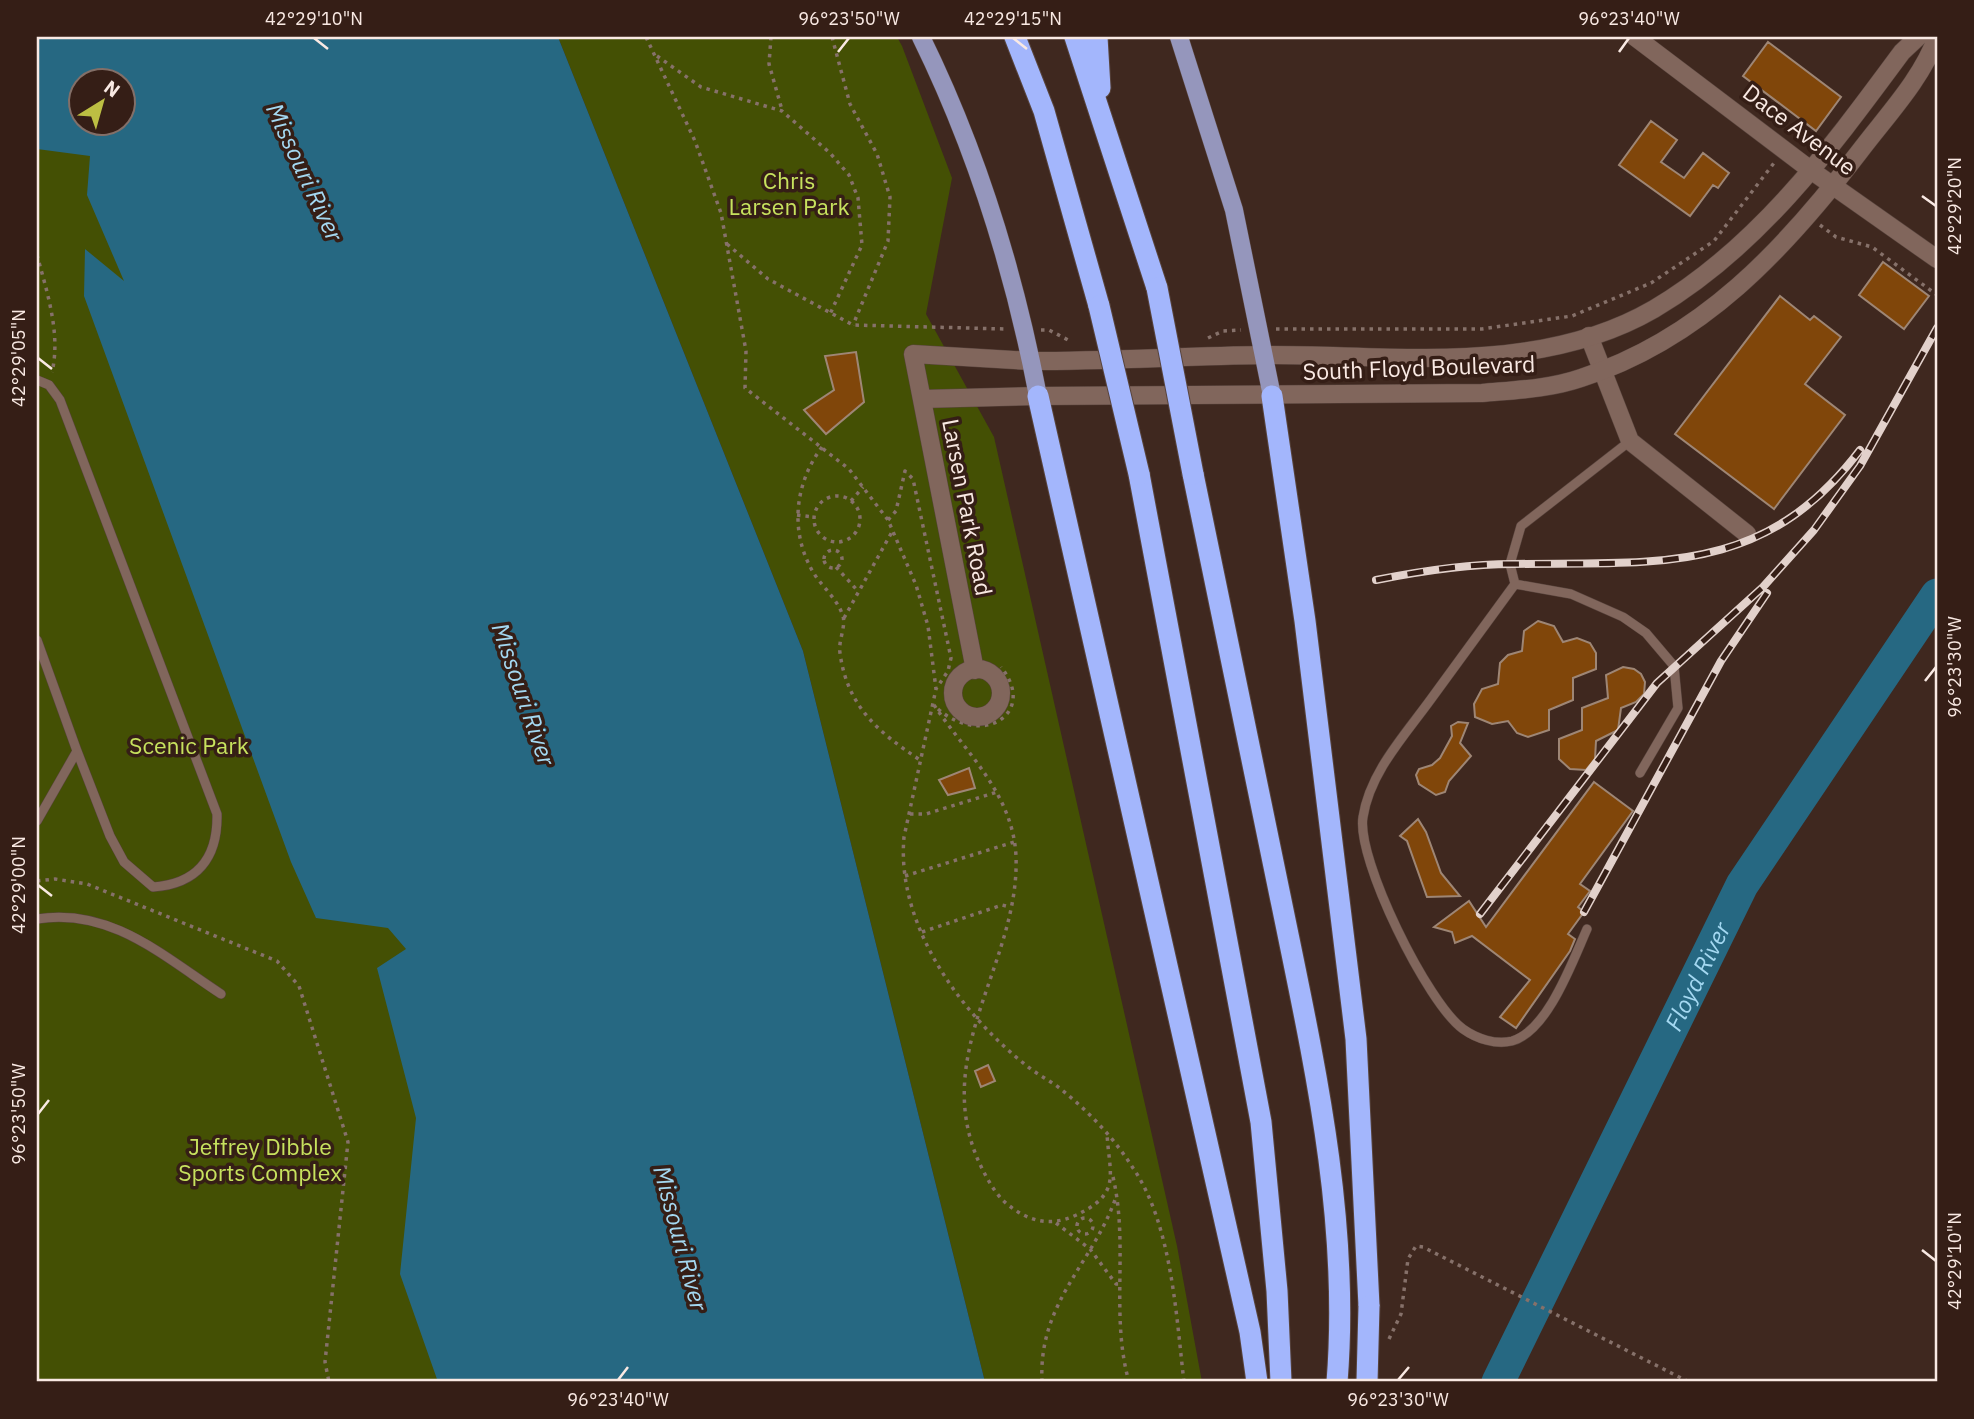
<svg xmlns="http://www.w3.org/2000/svg" width="1974" height="1419" font-family="'IBM Plex Sans',sans-serif">
  <style>
    .green { fill: #445004; fill-rule: evenodd }
    .water { fill: #266882; fill-rule: evenodd }
    .lines { fill: none; stroke-linecap: round; stroke-linejoin: round }
    .river { stroke: #266882; stroke-width: 33 }
    .building { fill: #80460a; stroke: #9e8675; stroke-width: 2 }
    .lane-casing { stroke: #58443d; stroke-width: 10 }
    .street-casing { stroke: #58443d; stroke-width: 19 }
    .secondary-casing { stroke: #58443d; stroke-width: 19 }
    .primary-casing { stroke: #58443d; stroke-width: 19 }
    .highway-casing { stroke: #58443d; stroke-width: 23 }
    .path { stroke: #86716a; stroke-width: 3.5; stroke-dasharray: 3.5 5; stroke-linecap: butt }
    .lane { stroke: #81665c; stroke-width: 9 }
    .street { stroke: #81665c; stroke-width: 18 }
    .secondary { stroke: #81665c; stroke-width: 18 }
    .primary { stroke: #9596bc; stroke-width: 18 }
    .highway { stroke: #a3b6fc; stroke-width: 21 }
    .rail-casing { stroke: #e2d1cb; stroke-width: 8 }
    .rail { stroke: #351e16; stroke-width: 5; stroke-dasharray: 16; stroke-linecap: butt }
    .highway-bridge-casing { stroke: #58443d; stroke-width: 23; stroke-linecap: butt }
    .highway-bridge { stroke: #a3b6fc; stroke-width: 21 }
    .ticks { fill: none; stroke: #f9e9e3; stroke-width: 2.5 }
    .labels { text-anchor: middle; dominant-baseline: central; stroke-width: 7; stroke-linejoin: round; paint-order: stroke }
    .street-label { font-size: 23px; fill: #f9e9e3; stroke: #351e16 }
    .park-label { font-size: 23px; fill: #c7e25e; stroke: #351e16 }
    .water-label { font-size: 24px; font-style: italic; fill: #a4d8f1; stroke: #351e16 }
    .neatline { fill: none; stroke: #f9e9e3; stroke-width: 2.5 }
    .ticks-label { font-size: 18px; text-anchor: middle; fill: #f9e9e3 }
  </style>
  <rect width="100%" height="100%" fill="#3f281f"/>
  <path class="green" d="M37 37H108L399 884 541 1382H37ZM80 80H122V122H80Z
    M558 37H897L902 46 952 178 926 314 994 437 1177 1246 1202 1382H985L803 651Z"/>
  <path class="water" d="M37 37H558L803 651 985 1382H438L400 1274 416 1118 377 968 406 949 388 928 316 918 291 862 84 296 85 249 124 281 87 195 90 156 37 149ZM80 80H122V122H80Z"/>
  <g class="lines">
    <path class="river" id="s1" d="M1498 1382 1742 885 1937 595"/>
  </g>
  <path class="building" d="M1768 42 1841 97 1816 131 1743 76Z
    M1651 121 1677 140 1661 162 1684 178 1703 153 1729 173 1718 188 1713 185 1690 216 1619 165Z
    M1883 262 1929 296 1904 329 1859 295Z
    M1780 296 1810 320 1814 316 1841 337 1805 384 1845 415 1774 509 1675 434Z
    M856 352 864 402 826 434 804 410 834 390 825 356Z
    M1538 621 1554 626 1563 642 1577 638 1590 643 1596 653V669L1573 678V700L1549 710V730L1528 737 1517 733 1508 721 1492 724 1475 717 1474 704 1482 689 1498 684 1500 663 1508 655 1522 651 1524 631Z
    M1623 667 1634 669 1641 674 1645 682 1644 694 1636 702 1621 708 1618 730 1596 741 1595 759 1586 770 1570 769 1559 759V739L1582 730V708L1608 698 1606 675Z
    M1458 722 1468 723 1460 743 1471 756 1449 781 1445 792 1436 795 1419 784 1416 775 1419 769 1432 765 1440 758 1452 736 1451 726Z
    M969 768 975 788 948 795 939 780Z
    M1594 782 1633 811 1580 884 1590 891 1578 907 1584 912 1568 934 1575 939 1570 951 1516 1028 1500 1017 1530 980 1472 936 1455 943 1452 932 1434 927 1469 901 1486 927Z
    M1418 819 1426 832 1441 873 1460 896 1427 897 1407 841 1400 836Z
    M988 1065 995 1081 981 1087 975 1071Z"/>
  <g class="lines">
    <g class="lane-casing">
      <path id="lane" d="M37 380 49 385 60 400 217 814C218 858 197 884 153 887L124 862 110 836 77 751
        M1630 441 1521 526 1510 564 1515 584 1571 594 1623 617 1646 633 1674 666 1678 708 1640 773
        M1515 584C1487 622 1459 661 1431 699 1405 735 1370 772 1363 817 1356 859 1428 1004 1463 1029 1477 1039 1496 1045 1512 1041 1548 1031 1573 960 1587 929
        M37 640 77 751 37 821
        M37 919C110 907 163 956 221 994"/>
    </g>
    <g class="street-casing">
      <path id="street" d="M1589 336 1630 441 1747 534
        M922 399 1038 396
        M953 693a24 24 0 1 1 48 0a24 24 0 1 1-48 0Z
        M975 670 913 354 1031 361"/>
    </g>
    <g class="secondary-casing">
      <path id="secondary" d="M1635 37 1812 171 1937 259
        M1031 361C1109 361 1187 356 1264 355 1392 354 1537 377 1654 309 1759 247 1831 148 1902 52L1918 37
        M1038 396 1482 393C1515 390 1549 389 1581 378 1702 339 1785 249 1860 151 1888 114 1921 80 1937 37"/>
    </g>
    <g class="primary-casing">
      <path id="primary" d="M921 37C977 151 1014 271 1038 396
        M1179 37 1234 210 1272 396"/>
    </g>
    <g class="highway-casing">
      <path id="highway" d="M1015 37 1044 111 1099 306
        M1075 37 1157 288
        M1097 37 1100 88
        M1038 396 1250 1332 1257 1382
        M1272 396 1305 621 1356 1039 1369 1306
        M1139 474 1261 1122 1277 1291 1281 1382
        M1193 474C1223 620 1253 765 1283 910 1315 1066 1350 1222 1337 1382"/>
    </g>
    <path class="path" d="M646 37 695 141 721 213 746 351 745 388 849 469 888 520 916 585 928 626 936 689 904 837C896 925 961 1014 1027 1066 1038 1075 1051 1081 1062 1090 1089 1112 1114 1138 1133 1168 1172 1225 1176 1315 1184 1382
      M771 37 769 64 782 110
      M832 37 850 104 877 154 890 197 888 241 853 325
      M657 56 701 87 782 111 830 153 849 175 858 198 862 245 830 314
      M1820 225 1836 237 1872 247 1937 295
      M727 244 768 279 853 325 1005 329
      M37 255C47 292 61 334 52 372
      M1276 329H1482L1572 316 1651 283 1714 241 1774 163
      M1041 330H1049L1072 342
      M1208 338 1223 331 1241 330
      M822 447C795 483 789 531 813 572 822 587 837 598 843 616 846 627 838 641 840 653 847 706 878 732 920 760
      M814 519a23 23 0 1 1 46 0a23 23 0 1 1-46 0Z
      M851 501 863 487
      M797 515 814 517
      M888 520 896 511 905 471 913 479 951 658 948 671 936 689
      M824 559a9 9 0 1 1 18 0a9 9 0 1 1-18 0Z
      M836 567 857 590
      M844 618 893 530
      M934 705C966 753 1013 794 1016 856 1020 962 931 1051 978 1160 985 1175 994 1193 1007 1204 1028 1221 1049 1227 1074 1216 1123 1194 1109 1175 1107 1133
      M938 709C983 748 1038 713 1001 667
      M910 814H926L997 792
      M905 876 1014 842
      M37 881 55 879 87 884 277 961 299 986 348 1142 325 1362 329 1382
      M922 932 1002 905 1010 907
      M1113 1177C1129 1245 1110 1315 1129 1382
      M1077 1226a8 8 0 1 1 16 0a8 8 0 1 1-16 0Z
      M1056 1223 1090 1249 1116 1284H1120
      M1389 1339 1401 1314 1408 1259 1416 1246 1423 1247 1689 1382
      M1042 1382C1038 1302 1093 1264 1116 1197"/>
    <use href="#lane" class="lane"/>
    <use href="#street" class="street"/>
    <use href="#secondary" class="secondary"/>
    <use href="#primary" class="primary"/>
    <use href="#highway" class="highway"/>
    <g class="rail-casing">
      <path id="rail" d="M1376 580C1421 571 1467 564 1513 564 1655 562 1764 577 1860 450
        M1584 912 1721 661 1767 593
        M1480 914 1657 683 1763 587 1814 530 1860 466 1937 328"/>
    </g>
    <use href="#rail" class="rail"/>
    <g class="highway-bridge-casing">
      <path id="highway-bridge" d="M1157 288 1193 474
        M1099 306 1139 474
        M1367 1382 1369 1306"/>
    </g>
    <use href="#highway-bridge" class="highway-bridge"/>
  </g>
  <path class="ticks" d="M314 38 328 49M1013 38 1027 49M838 52 849 38M1619 52 1629 38M1922 196 1936 206M38 358 52 369M1925 681 1936 667M38 885 52 896M38 1114 49 1100M1922 1250 1936 1261M618 1380 628 1367M1398 1380 1409 1367"/>
  <g class="labels">
    <g class="street-label">
      <text transform="translate(1800 129) rotate(37)">Dace Avenue</text>
      <text transform="translate(1419 367) rotate(-2)">South Floyd Boulevard</text>
      <text transform="translate(968 507) rotate(79)">Larsen Park Road</text>
    </g>
    <g class="park-label">
      <text x="789" y="180">Chris<tspan x="789" dy="26">Larsen Park</tspan></text>
      <text x="189" y="745">Scenic Park</text>
      <text x="260" y="1146">Jeffrey Dibble<tspan x="260" dy="26">Sports Complex</tspan></text>
    </g>
    <g class="water-label">
      <text transform="translate(305 172) rotate(65)">Missouri River</text>
      <text transform="translate(524 694) rotate(71)">Missouri River</text>
      <text stroke="none"><textPath href="#s1" startOffset="452">Floyd River</textPath></text>
      <text transform="translate(681 1238) rotate(75)">Missouri River</text>
    </g>
  </g>
  <rect width="1974" height="1419" fill="none" stroke="#351e16" stroke-width="77"/>
  <g transform="translate(102 102) rotate(37)"><circle r="33" fill="#351e16" stroke="#836f68" stroke-width="2"/>
  <path d="M0-5L12 26L0 18L-12 26Z" fill="#bdbf43"/>
  <text y="-10" font-size="19" font-weight="bold" text-anchor="middle" fill="#f9e9e3">N</text>
  </g>
  <rect x="38" y="38" width="1898" height="1342" class="neatline"/>
  <g class="ticks-label">
    <text x="314" y="25">42°29'10"N</text>
    <text x="849" y="25">96°23'50"W</text>
    <text x="1013" y="25">42°29'15"N</text>
    <text x="1629" y="25">96°23'40"W</text>
    <text transform="translate(1955 206) rotate(-90)" y="6">42°29'20"N</text>
    <text transform="translate(19 358) rotate(-90)" y="6">42°29'05"N</text>
    <text transform="translate(1955 667) rotate(-90)" y="6">96°23'30"W</text>
    <text transform="translate(19 885) rotate(-90)" y="6">42°29'00"N</text>
    <text transform="translate(19 1114) rotate(-90)" y="6">96°23'50"W</text>
    <text transform="translate(1955 1261) rotate(-90)" y="6">42°29'10"N</text>
    <text x="618" y="1406">96°23'40"W</text>
    <text x="1398" y="1406">96°23'30"W</text>
  </g>
</svg>
